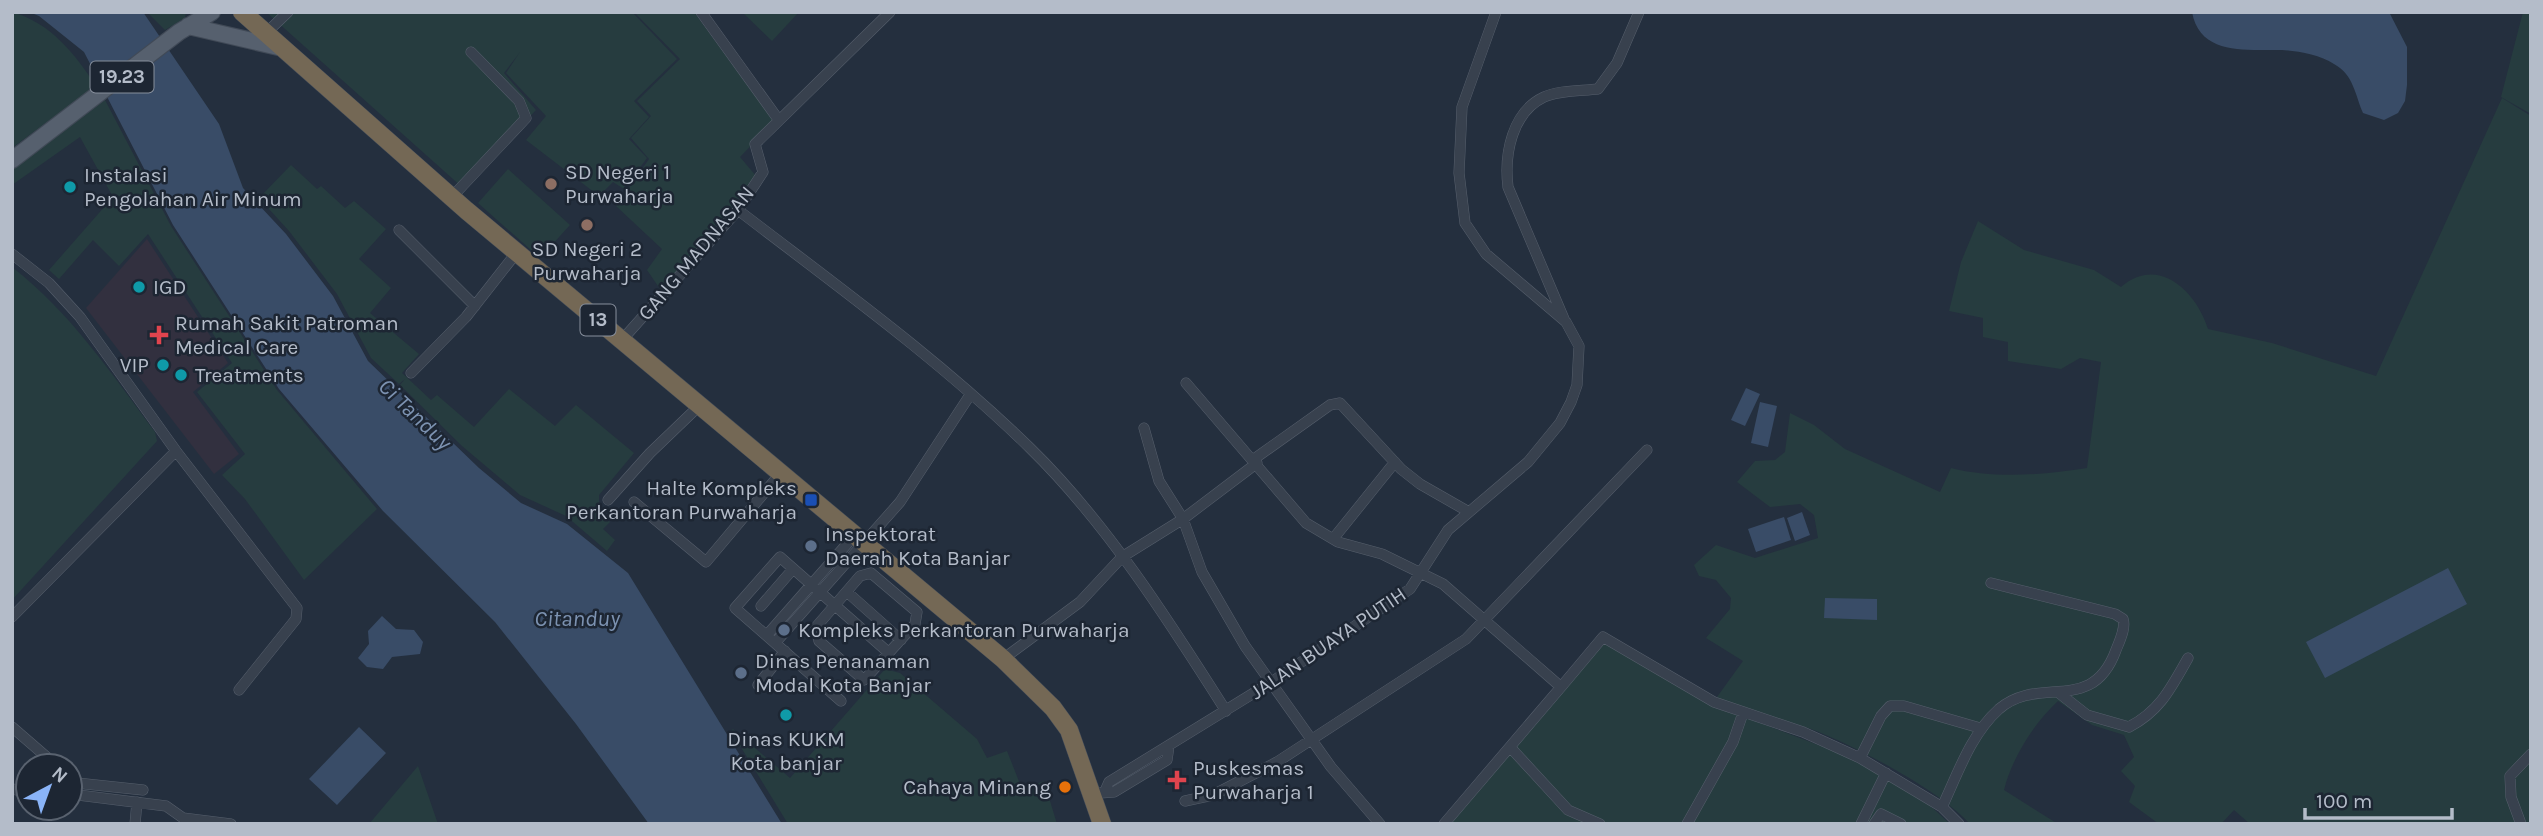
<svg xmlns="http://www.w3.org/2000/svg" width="2543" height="836" font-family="Karla,sans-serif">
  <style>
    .medical { fill: #32303f }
    .green { fill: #263c3f }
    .water { fill: #394c67 }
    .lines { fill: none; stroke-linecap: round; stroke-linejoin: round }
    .street-casing { stroke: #565f6c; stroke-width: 11 }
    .primary-casing { stroke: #414a57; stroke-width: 18 }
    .highway-casing { stroke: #434c59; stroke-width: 19 }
    .street { stroke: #38414e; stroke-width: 10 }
    .primary { stroke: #56606e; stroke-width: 16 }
    .highway { stroke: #746855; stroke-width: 18 }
    .education-dot { fill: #8d6e63; stroke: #1d2633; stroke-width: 2.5 }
    .culture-dot { fill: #0f9aa8; stroke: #1d2633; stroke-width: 2.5 }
    .health-dot { fill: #e0444e; stroke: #1d2633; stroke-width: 2.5 }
    .transit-dot { fill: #1a4fb4; stroke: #1d2633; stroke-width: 2.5 }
    .service-dot { fill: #5c6f8a; stroke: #1d2633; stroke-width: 2.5 }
    .food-dot { fill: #e8710a; stroke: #1d2633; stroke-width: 2.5 }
    .labels { text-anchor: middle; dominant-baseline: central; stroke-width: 5; stroke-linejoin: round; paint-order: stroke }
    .shield { fill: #1d2633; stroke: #878f9c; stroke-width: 2 }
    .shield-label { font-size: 19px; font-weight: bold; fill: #b4bcc9 }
    .poi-label { font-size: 21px; fill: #b4bcc9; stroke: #1d2633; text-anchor: start }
    .street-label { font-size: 21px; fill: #b4bcc9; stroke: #1d2633 }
    .water-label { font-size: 23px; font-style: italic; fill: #7c92b1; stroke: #1d2633 }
  </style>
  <rect width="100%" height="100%" fill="#242f3e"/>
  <path class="medical" d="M147 239 228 363 193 392 239 454 214 474 86 308Z"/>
  <path class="green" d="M12 12C51 23 75 54 96 86L12 148Z
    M147 12H186L185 18 165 30Z
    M266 12H632L677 59 634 101 649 117 629 139 647 158 624 189 613 182 599 196 526 140 546 116 506 73 520 52 504 73 536 110 463 188Z
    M634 12H694L774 122 740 157 761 182 660 289 647 270 662 249 616 206 649 159 631 138 651 116 637 101 680 59Z
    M742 12H799L772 41Z
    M2523 12H2531V114L2501 97Z
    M2502 98 2531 116V824H2250L2234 810 2221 824H2159L2129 802 2135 786 2121 771 2134 757 2124 735 2092 725 2058 701C2034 723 2012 758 2004 790L2058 824H1970C1941 791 1851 743 1808 728 1777 718 1746 712 1717 697L1743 661 1706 638 1730 609 1731 598 1716 580 1699 576 1694 565 1716 545 1755 558 1818 538 1814 515 1800 504 1770 507 1737 482 1755 461 1775 460 1785 452 1790 413 1814 425 1845 449 1940 492 1951 468C1994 479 2043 475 2087 468L2101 362 2080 358 2061 369 2008 361V342L1983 337V318L1949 311 1961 262 1978 221 2024 250 2094 270 2121 287C2159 254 2197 293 2208 329L2272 343 2376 376Z
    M105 100 171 226 277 390 377 509 304 580 245 499 222 475 245 454 197 392 232 363 148 234 119 266 93 240 59 279 49 270 113 197 80 137 12 185V169Z
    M291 165 317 189 321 186 345 208 354 201 386 229 359 259 391 288 370 313 419 354 402 373 431 400 437 395 474 427 509 389 555 426 576 405 634 453 599 495V514L610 522 603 529 615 540 607 551 566 516 520 495 462 446 400 385 405 379 399 384 371 358 337 294 289 231 259 198Z
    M508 169 570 225 540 258 478 203Z
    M12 267C71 313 111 373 155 432L157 441 12 600Z
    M1604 641 1713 705 1842 754 1923 799 1950 824H1449Z
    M885 669 900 673 977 739 987 758 1007 751 1022 789 1044 781 1057 824H788L731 731 733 729 790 778Z
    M418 766 438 824H369Z"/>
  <path class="water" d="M29 12H143L219 124 243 188 286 234 333 296 368 361 479 468 521 503 567 524 628 573 782 824H649L576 724 495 622 383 511 279 389 173 225 84 52 39 16Z
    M2192 12H2389L2407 47V85L2405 101 2398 113 2384 120 2363 113C2355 95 2354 75 2334 64 2320 55 2299 51 2282 50 2249 49 2200 57 2192 12Z
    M1746 388 1760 394 1745 426 1731 420Z
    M1760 402 1777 406 1768 447 1751 443Z
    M1802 512 1810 535 1795 541 1787 518Z
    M1784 517 1791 540 1756 552 1748 529Z
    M2448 568 2467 604 2325 678 2306 642Z
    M1825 598 1877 599V620L1824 618Z
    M382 616 396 629 414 630 423 642 420 654 392 657 383 669 367 667 358 658 369 644 368 631Z
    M359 727 386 753 337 805 309 779Z"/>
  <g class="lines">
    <g class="street-casing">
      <path id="street" d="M701 12 778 119
        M265 34 288 12
        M451 198 526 118 519 101 471 52
        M738 210C837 286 940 360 1030 448 1106 522 1169 621 1226 711
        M399 230 475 306
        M12 254 49 283 80 317 176 451 297 608 296 619 239 690
        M1564 319 1508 187C1504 154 1512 112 1544 97 1559 90 1582 91 1598 89L1617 63 1639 12
        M622 340 738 210 763 172 755 144 890 12
        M411 373 466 317 517 252
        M1186 383 1306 523 1338 542 1382 554 1443 584 1561 687 1603 637 1714 702 1803 732 1860 758 1942 807 1959 824
        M1144 428 1159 481 1183 519 1202 572 1245 646 1331 767 1380 824
        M1254 459 1330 405 1340 403 1401 469 1420 484 1469 512
        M608 500 650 453 699 406
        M634 502 706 562 780 474
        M1333 539 1395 462
        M871 573 917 612 915 624 864 680 819 641 816 627 860 576Z
        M847 592 901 640
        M761 606 793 569
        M12 617 176 451
        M767 635 854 536
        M775 643 900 502 970 395
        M1003 659 1080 602 1122 557 1183 519 1257 463
        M758 685 785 651
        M2059 693 2087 715 2129 727C2160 711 2171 688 2188 658
        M841 701 735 608 780 557 889 653
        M12 727 57 766
        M1510 747 1568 810 1600 824
        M1860 758 1881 716 1890 706H1904L1980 728
        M70 777 77 783 143 790
        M12 789 28 792
        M1105 791 1109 782 1270 683 1410 589 1448 530 1528 462 1560 423 1571 402 1577 385 1579 346 1566 322 1486 254 1465 223 1459 173 1462 107 1496 12
        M1100 793 1114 792 1167 760 1169 746
        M70 794 166 806 183 818 231 824
        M1185 801 1213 795 1277 762 1466 639 1647 450
        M1942 807C1958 773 1971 734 1999 709 2040 674 2092 716 2116 650 2120 640 2126 628 2123 619L2115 614 1991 583
        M135 824 137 802
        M1444 824 1561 687
        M1687 824 1733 742 1743 713
        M1861 824 1886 773
        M1874 824 1881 814 1901 824
        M2521 824 2511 797 2510 776 2531 754"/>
    </g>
    <g class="primary-casing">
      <path id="primary" d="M188 26 278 47
        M12 160 179 32 212 12"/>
    </g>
    <g class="highway-casing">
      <path id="highway" d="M242 12 466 210 1003 659 1053 708 1069 730 1102 824"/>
    </g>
    <use href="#street" class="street"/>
    <use href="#primary" class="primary"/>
    <use href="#highway" class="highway"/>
  </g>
  <g class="education-dot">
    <circle cx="551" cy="184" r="7"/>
    <circle cx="587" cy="225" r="7"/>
  </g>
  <g class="culture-dot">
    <circle cx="70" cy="187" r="7"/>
    <circle cx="139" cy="287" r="7"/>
    <circle cx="163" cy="365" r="7"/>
    <circle cx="181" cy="375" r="7"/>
    <circle cx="786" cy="715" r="7"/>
  </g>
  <g class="health-dot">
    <path d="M155.5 324.5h7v7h7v7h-7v7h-7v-7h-7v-7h7z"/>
    <path d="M1173.5 769.5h7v7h7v7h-7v7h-7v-7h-7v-7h7z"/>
  </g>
  <rect class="transit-dot" x="804" y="493" width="14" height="14" rx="3.5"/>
  <g class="service-dot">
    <circle cx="811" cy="546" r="7"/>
    <circle cx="784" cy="630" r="7"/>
    <circle cx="741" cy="673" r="7"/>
  </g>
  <circle class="food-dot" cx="1065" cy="787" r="7"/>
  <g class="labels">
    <g class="shield">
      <rect x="90.5" y="61.5" width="63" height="31" rx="5"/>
      <rect x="580.5" y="304.5" width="35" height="31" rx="5"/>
    </g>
    <g class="shield-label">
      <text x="122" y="77">19.23</text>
      <text x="598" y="320">13</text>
    </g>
    <g class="poi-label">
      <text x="565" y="172">SD Negeri 1<tspan x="565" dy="24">Purwaharja</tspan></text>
      <text x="84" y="175">Instalasi<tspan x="84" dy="24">Pengolahan Air Minum</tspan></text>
      <text x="587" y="249" text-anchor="middle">SD Negeri 2<tspan x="587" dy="24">Purwaharja</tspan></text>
      <text x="153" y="287">IGD</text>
      <text x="175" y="323">Rumah Sakit Patroman<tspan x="175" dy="24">Medical Care</tspan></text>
      <text x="149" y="365" text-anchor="end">VIP</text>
      <text x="195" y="375">Treatments</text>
      <text x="797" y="488" text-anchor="end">Halte Kompleks<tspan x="797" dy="24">Perkantoran Purwaharja</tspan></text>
      <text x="825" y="534">Inspektorat<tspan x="825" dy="24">Daerah Kota Banjar</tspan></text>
      <text x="798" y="630">Kompleks Perkantoran Purwaharja</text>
      <text x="755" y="661">Dinas Penanaman<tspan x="755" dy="24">Modal Kota Banjar</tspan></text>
      <text x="786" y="739" text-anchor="middle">Dinas KUKM<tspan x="786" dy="24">Kota banjar</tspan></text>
      <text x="1193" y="768">Puskesmas<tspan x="1193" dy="24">Purwaharja 1</tspan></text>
      <text x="1051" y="787" text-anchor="end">Cahaya Minang</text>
    </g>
    <g class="street-label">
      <text transform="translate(696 253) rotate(-50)">GANG MADNASAN</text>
      <text transform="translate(1328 643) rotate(-34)">JALAN BUAYA PUTIH</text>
    </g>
    <g class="water-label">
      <text transform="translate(415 414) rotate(44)">Ci Tanduy</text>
      <text x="577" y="618">Citanduy</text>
    </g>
  </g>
  <rect width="2543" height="836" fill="none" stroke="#b4bcc9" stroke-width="28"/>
  <g transform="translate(49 787) rotate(41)"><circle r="33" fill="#1d2633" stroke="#59626f" stroke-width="2"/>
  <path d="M0-5L12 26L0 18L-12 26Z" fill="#8ab4f8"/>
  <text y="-10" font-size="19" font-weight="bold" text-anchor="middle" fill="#b4bcc9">N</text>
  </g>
  <path d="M2305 808v10h147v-10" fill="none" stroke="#b4bcc9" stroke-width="3.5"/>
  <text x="2316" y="808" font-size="21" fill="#b4bcc9" stroke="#1d2633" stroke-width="5" paint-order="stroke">100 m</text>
</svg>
